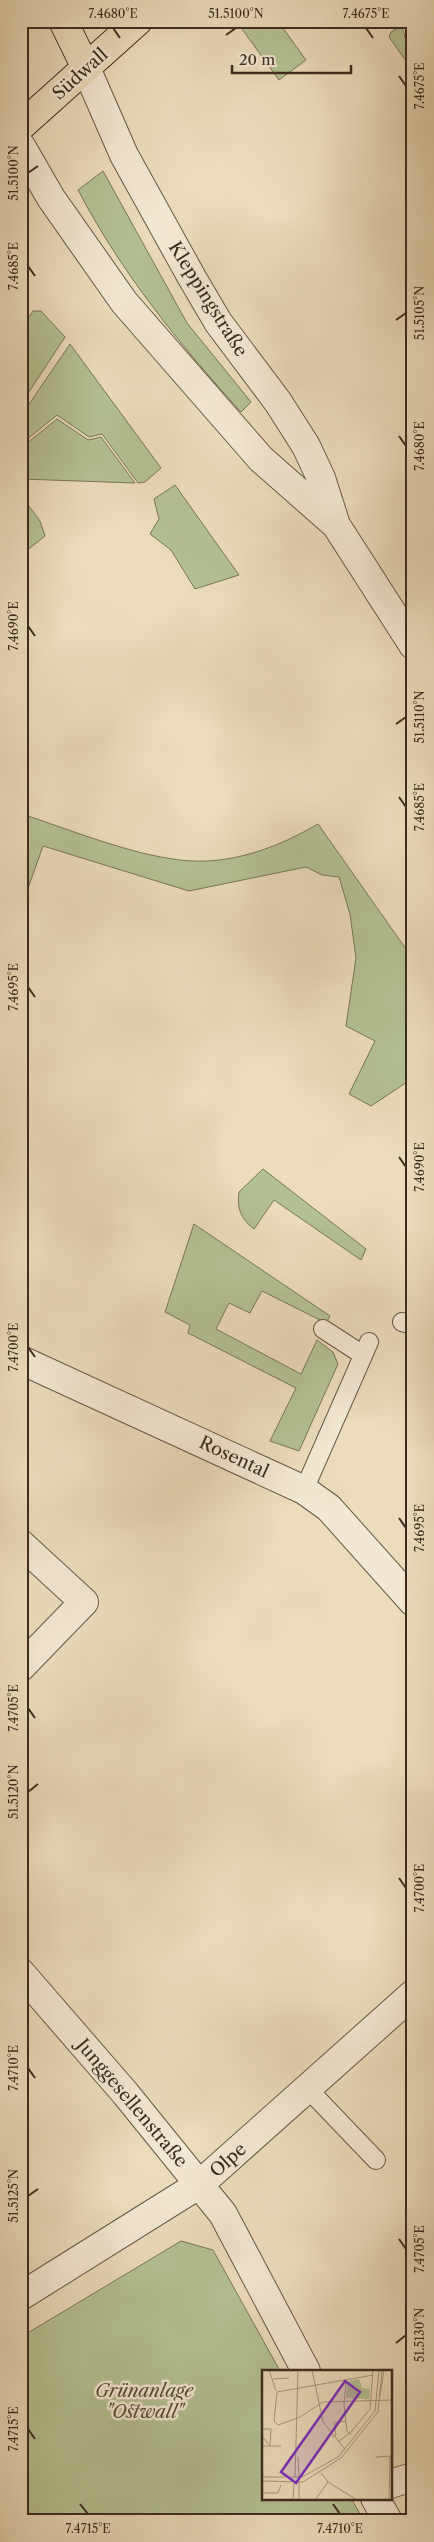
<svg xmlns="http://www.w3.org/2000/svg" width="434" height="2542" font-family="'Libre Caslon Text',serif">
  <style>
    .green { fill: #b4c193; stroke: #787658 }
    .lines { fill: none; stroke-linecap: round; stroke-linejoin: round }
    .service-casing { stroke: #685845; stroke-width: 20 }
    .minor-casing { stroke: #685845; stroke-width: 30 }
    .primary-casing { stroke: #3c2c1d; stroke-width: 30 }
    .service { stroke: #f3e8d3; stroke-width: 18 }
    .minor { stroke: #f3e8d3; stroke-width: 28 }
    .primary { stroke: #ecdcbc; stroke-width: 28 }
    .ticks { fill: none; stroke: #3c2c1d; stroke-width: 2 }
    .labels { text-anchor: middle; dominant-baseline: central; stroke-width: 5; stroke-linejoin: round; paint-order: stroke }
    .street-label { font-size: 18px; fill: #3c2c1d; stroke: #f3e8d3 }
    .park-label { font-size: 18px; font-style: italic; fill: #544a35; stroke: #f3e8d3 }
    .inset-road { fill: none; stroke: #a6967c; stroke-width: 1 }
    .view { fill: #7b2cbf; fill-opacity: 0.15; stroke: #7b2cbf; stroke-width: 2.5 }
    .inset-edge { fill: none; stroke: #3c2c1d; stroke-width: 2.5 }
    .neatline { fill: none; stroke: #3c2c1d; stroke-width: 2 }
    .ticks-label { font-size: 12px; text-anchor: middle; fill: #3c2c1d }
  </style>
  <rect width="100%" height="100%" fill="#ecdcbc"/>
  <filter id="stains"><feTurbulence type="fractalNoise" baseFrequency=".004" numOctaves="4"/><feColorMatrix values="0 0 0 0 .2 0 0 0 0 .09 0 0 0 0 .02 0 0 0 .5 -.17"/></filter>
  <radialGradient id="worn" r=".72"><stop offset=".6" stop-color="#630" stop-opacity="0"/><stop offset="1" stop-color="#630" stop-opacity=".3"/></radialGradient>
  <path class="green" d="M254 21H278L306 60 279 80 242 29Z
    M402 26 406 41 413 53V71L389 37 391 32Z
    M103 171 187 323 251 402 241 412C179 344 121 272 78 190Z
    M33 311H41L65 337 21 404V329Z
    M70 344 161 468 145 482 138 483 102 434 89 437 57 415 21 444V416Z
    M57 419 88 440 101 437 135 483 21 479V448Z
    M175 485 239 575 195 589 171 550 150 534 159 519 154 499Z
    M21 495 40 521 45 536 21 555Z
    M22 814C71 830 129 854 180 860 229 866 277 848 318 824L413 959V1078L371 1106 349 1094 375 1041 346 1026 356 958 350 914 339 877 322 875 306 867 189 891 43 846 21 908Z
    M263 1169 366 1249 361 1260 274 1200 254 1229C240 1218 237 1208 239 1192Z
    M194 1224 330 1316 326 1323 262 1291 250 1313 229 1303 216 1329 301 1374 317 1340 333 1352 338 1364 299 1451 270 1441 296 1388 188 1333 190 1325 165 1312Z
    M181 2241 213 2250 280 2371H263V2498H351L364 2521H21V2337Z"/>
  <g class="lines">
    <g class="service-casing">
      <path id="service" d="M402 1322 413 1325
        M323 1329 363 1355
        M304 1490 369 1342
        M308 2089 376 2160"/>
    </g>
    <g class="minor-casing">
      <path id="minor" d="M86 68 124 155 191 276 218 322 278 402 306 446 321 478 336 525 413 645
        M21 146 51 198 124 302 261 459 336 525
        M21 1360 304 1490 329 1508 413 1602
        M21 1544 84 1602 21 1667
        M21 1973 125 2093 223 2214 306 2371
        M21 2296 200 2184 413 1994
        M390 2484 413 2477
        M375 2498 388 2521"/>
    </g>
    <g class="primary-casing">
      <path id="primary" d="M63 21 86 68
        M21 126 138 21"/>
    </g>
    <use href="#service" class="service"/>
    <use href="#minor" class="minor"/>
    <use href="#primary" class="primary"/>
  </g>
  <path class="ticks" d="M113 28 120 38M366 28 373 38M226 35 236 28M399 76 406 86M28 173 38 166M28 266 35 276M396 320 406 313M399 436 406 446M28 626 35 636M396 724 406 717M399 797 406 807M28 987 35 997M399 1157 406 1167M28 1347 35 1357M399 1518 406 1528M28 1708 35 1718M28 1792 38 1784M399 1878 406 1888M28 2068 35 2078M28 2196 38 2189M399 2239 406 2249M396 2343 406 2335M28 2429 35 2439M80 2504 88 2514M333 2504 340 2514"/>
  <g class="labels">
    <g class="street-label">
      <text transform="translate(80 74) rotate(-42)">Südwall</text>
      <text transform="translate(208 299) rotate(58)">Kleppingstraße</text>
      <text transform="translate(234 1457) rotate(25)">Rosental</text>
      <text transform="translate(132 2103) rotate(50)">Junggesellenstraße</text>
      <text transform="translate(228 2160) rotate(-42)">Olpe</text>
    </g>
    <g class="park-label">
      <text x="144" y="2391">Grünanlage<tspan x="144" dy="21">"Ostwall"</tspan></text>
    </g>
  </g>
  <g transform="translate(262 2370)">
    <rect width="130" height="130" fill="#ecdcbc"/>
    <path d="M97 9 100 18 108 19 107 29 84 28 85 11Z" fill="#b4c193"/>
    <path class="inset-road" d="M7 0 14 21M50 0 61 52 83 79M11 9 27 8M84 10 82 35 85 61 89 65M15 22 12 51 16 55 38 47 61 32 130 30M15 22 111 5M118 26 122 0M0 59H9L8 76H0M0 66 8 76H19M70 67 74 65 72 53 84 51M76 72 89 62 108 39 111 0M36 87 37 108M114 87 130 86M59 103 66 112 95 130M0 107H40L76 87 113 41 117 0M33 108 36 0M0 111 41 112 79 88 116 42 120 0M37 112V130M0 123H16L19 115M31 130 32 113M53 130 66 112M127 130 128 86"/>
    <path class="view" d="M83 11 98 22 34 113 19 102Z"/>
    <rect width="130" height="130" class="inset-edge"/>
  </g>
  <rect width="434" height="2542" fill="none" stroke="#ecdcbc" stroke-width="55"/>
  <path d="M232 65v8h119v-8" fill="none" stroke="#3c2c1d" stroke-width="2.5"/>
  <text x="239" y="65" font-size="15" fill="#3c2c1d" stroke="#f3e8d3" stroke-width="4" paint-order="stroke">20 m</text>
  <rect x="28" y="28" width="378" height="2486" class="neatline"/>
  <g class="ticks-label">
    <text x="113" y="18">7.4680°E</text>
    <text x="236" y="18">51.5100°N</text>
    <text x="366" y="18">7.4675°E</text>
    <text transform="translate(420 86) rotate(-90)" y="4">7.4675°E</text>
    <text transform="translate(14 173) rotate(-90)" y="4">51.5100°N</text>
    <text transform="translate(14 266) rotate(-90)" y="4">7.4685°E</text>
    <text transform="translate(420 313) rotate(-90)" y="4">51.5105°N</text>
    <text transform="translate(420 446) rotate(-90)" y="4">7.4680°E</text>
    <text transform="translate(14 626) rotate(-90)" y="4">7.4690°E</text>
    <text transform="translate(420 717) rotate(-90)" y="4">51.5110°N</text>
    <text transform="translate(420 807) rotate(-90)" y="4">7.4685°E</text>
    <text transform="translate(14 987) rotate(-90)" y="4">7.4695°E</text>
    <text transform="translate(420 1167) rotate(-90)" y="4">7.4690°E</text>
    <text transform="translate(14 1347) rotate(-90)" y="4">7.4700°E</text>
    <text transform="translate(420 1528) rotate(-90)" y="4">7.4695°E</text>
    <text transform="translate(14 1708) rotate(-90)" y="4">7.4705°E</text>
    <text transform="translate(14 1792) rotate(-90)" y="4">51.5120°N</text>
    <text transform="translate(420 1888) rotate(-90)" y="4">7.4700°E</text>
    <text transform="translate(14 2068) rotate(-90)" y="4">7.4710°E</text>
    <text transform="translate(14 2196) rotate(-90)" y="4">51.5125°N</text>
    <text transform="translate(420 2249) rotate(-90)" y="4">7.4705°E</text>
    <text transform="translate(420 2335) rotate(-90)" y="4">51.5130°N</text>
    <text transform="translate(14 2429) rotate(-90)" y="4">7.4715°E</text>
    <text x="88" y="2533">7.4715°E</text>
    <text x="340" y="2533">7.4710°E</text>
  </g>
  <rect width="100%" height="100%" filter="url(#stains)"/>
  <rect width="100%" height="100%" fill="url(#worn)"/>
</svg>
